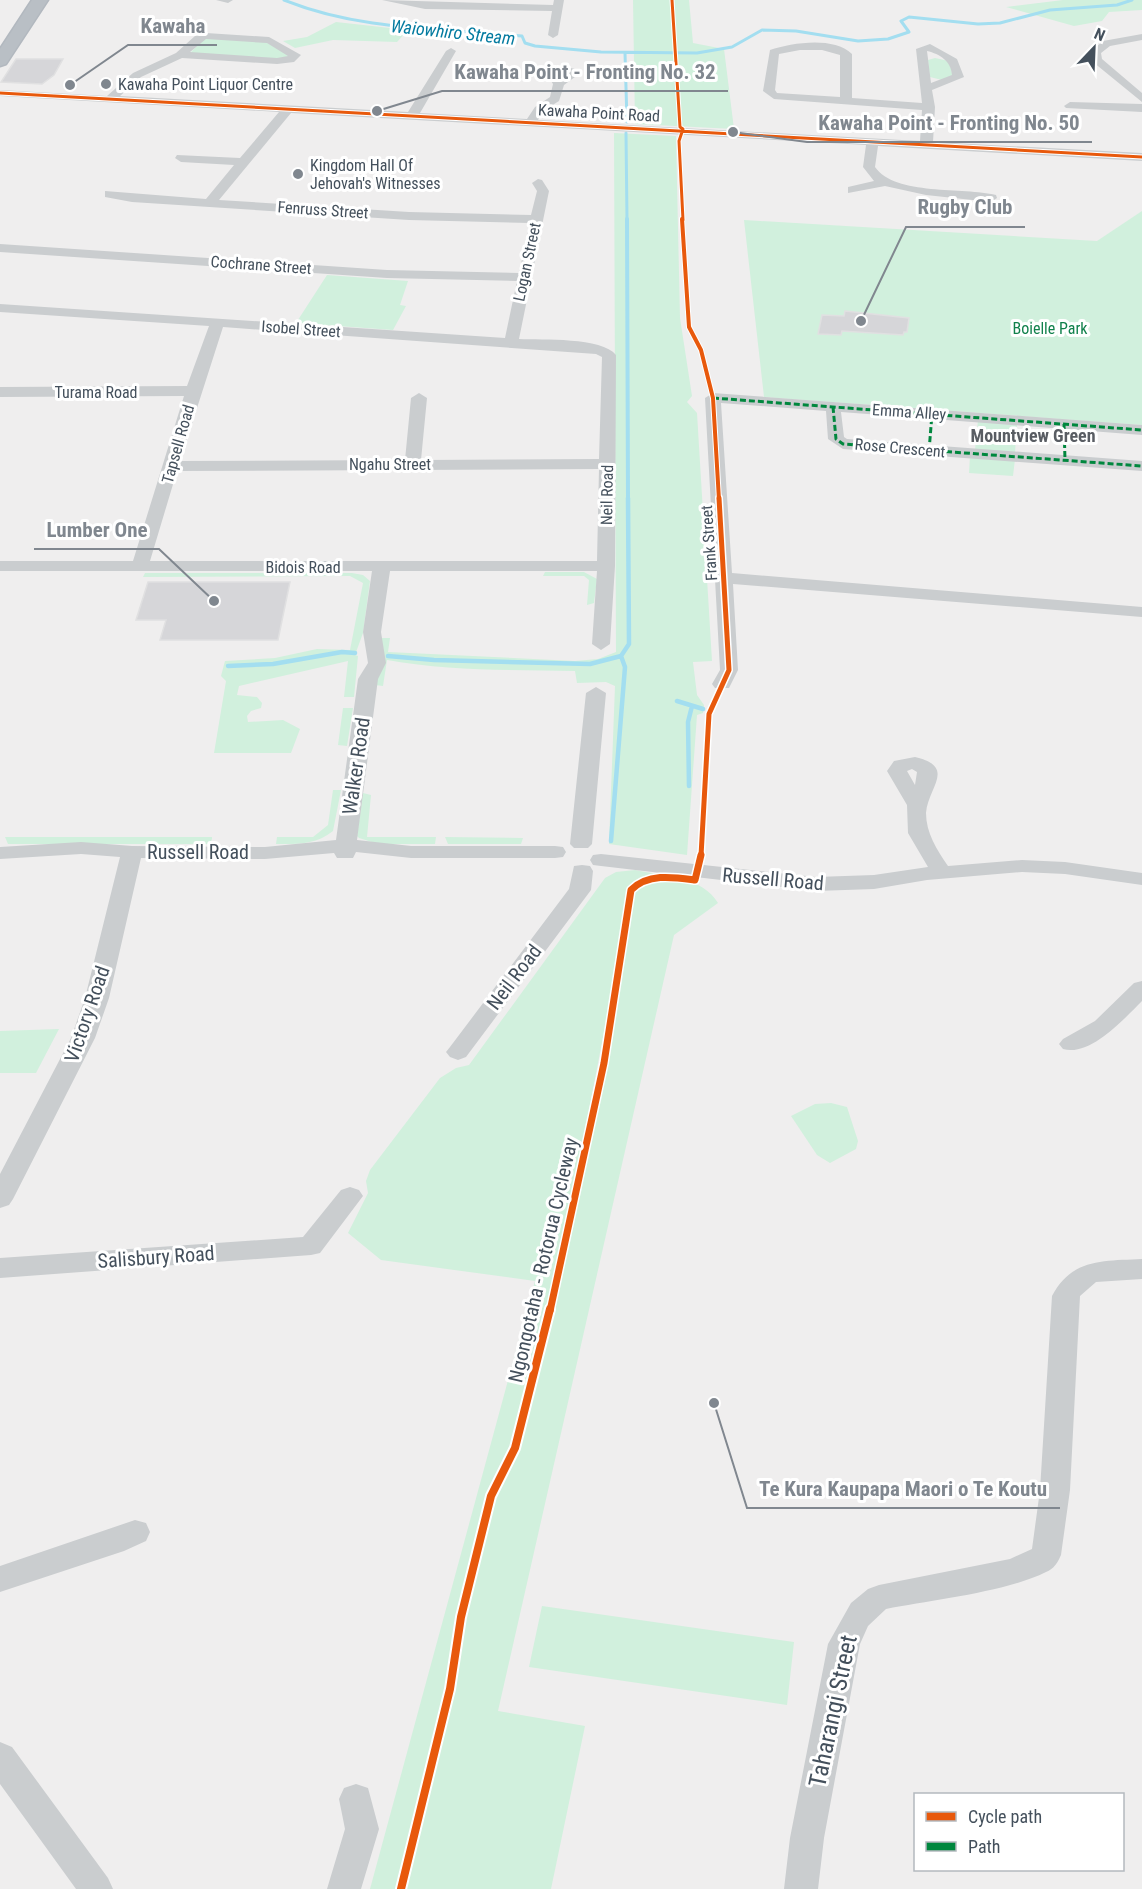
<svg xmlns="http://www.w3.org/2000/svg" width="1142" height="1889" font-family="'Roboto Condensed',sans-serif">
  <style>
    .green { fill: #d1f0dd; fill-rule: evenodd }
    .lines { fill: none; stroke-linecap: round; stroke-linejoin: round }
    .stream-far2 { stroke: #a3def0; stroke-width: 3 }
    .stream-far1 { stroke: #a3def0; stroke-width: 4 }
    .stream { stroke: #a3def0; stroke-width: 4.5 }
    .building { fill: #d6d6d9; stroke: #e0e0e1; stroke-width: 1.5 }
    .highway-casing { stroke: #b2b8bf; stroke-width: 3 }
    .minor { fill: #cacdcf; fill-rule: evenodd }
    .highway { fill: #b9bfc5; fill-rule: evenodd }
    .quiet { stroke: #00873e; stroke-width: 3; stroke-dasharray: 6 3; stroke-linecap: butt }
    .cycleway-far4-casing { stroke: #fff; stroke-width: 5 }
    .cycleway-far3-casing { stroke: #fff; stroke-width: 6 }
    .cycleway-far2-casing { stroke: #fff; stroke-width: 8 }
    .cycleway-far1-casing { stroke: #fff; stroke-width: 10 }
    .cycleway-casing { stroke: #fff; stroke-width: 12 }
    .cycleway-far4 { stroke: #e8590c; stroke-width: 3 }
    .cycleway-far3 { stroke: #e8590c; stroke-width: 4 }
    .cycleway-far2 { stroke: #e8590c; stroke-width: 5 }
    .cycleway-far1 { stroke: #e8590c; stroke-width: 7 }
    .cycleway { stroke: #e8590c; stroke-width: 8 }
    .poi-dot { fill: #80878f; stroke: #fff; stroke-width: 2 }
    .labels { text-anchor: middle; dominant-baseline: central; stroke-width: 6; stroke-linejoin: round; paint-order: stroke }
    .far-poi-label { font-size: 16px; fill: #44505c; stroke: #fff; text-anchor: start }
    .far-street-label { font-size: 16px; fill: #44505c; stroke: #fff }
    .far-park-label { font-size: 16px; fill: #11814c; stroke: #fff }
    .far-water-label { font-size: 18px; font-style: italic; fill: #047ba0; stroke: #fff }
    .far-neighbourhood-label { font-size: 18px; font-weight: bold; fill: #595d63; stroke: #fff }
    .street-label { font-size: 20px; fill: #44505c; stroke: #fff }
    .near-street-label { font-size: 24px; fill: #44505c; stroke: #fff }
    .leader { fill: none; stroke: #80878f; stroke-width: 2 }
    .callout-dot { fill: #80878f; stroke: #fff; stroke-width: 2 }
    .callout-label { font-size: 21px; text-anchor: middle; font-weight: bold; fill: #80878f; stroke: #fff; stroke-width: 6; stroke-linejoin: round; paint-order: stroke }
  </style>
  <rect width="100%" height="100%" fill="#efeeee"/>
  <path class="green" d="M633 0H689L693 43 724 49 734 129 635 124Z
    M1063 0H1142V10L1109 12 1102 21 1074 26 1006 7Z
    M336 22 408 30 397 42 333 40 295 48 283 41 307 37Z
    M208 38 264 41 290 55 282 59 190 53 203 40Z
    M935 58 949 61 953 77 942 80 930 77 928 60Z
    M614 133 676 136 680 318 692 396 687 402 697 413 712 661 693 662 697 695 704 705 703 713 697 715 687 855 609 844 615 686 606 682 577 683 575 671C512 670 449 671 387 660L383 686 375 685 381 638H390L388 652 575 661 598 659 616 652Z
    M1142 211V425L764 397 744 220 1097 241Z
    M327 275 408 281 400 305 406 306 393 330 296 323Z
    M978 420 1017 423 1015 453 975 450Z
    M970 456 1015 459 1013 476 969 473Z
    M584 572 597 579 594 603 587 605 589 580 584 576H543L545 572Z
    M145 573H352L363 575 370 581 363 633 355 655 358 656 354 697H344L348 661 239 686 237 695 257 697 262 703 261 708 251 711 247 716 248 722 283 720 300 729 291 753H214L226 681 221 676 225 661 275 658 317 649 350 650 363 583 350 576 143 577Z
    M343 708H353L347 746 338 745Z
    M333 790H341L333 831C316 845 297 844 276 844L277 837H313L328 825Z
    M363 793 371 795 367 837H436L435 844H378L359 838 357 836Z
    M5 837H212V839L210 844H8Z
    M445 837 523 838 521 844H448Z
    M635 870C663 876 702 876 718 903L674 935 498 1711 585 1726 551 1889H370L535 1281 381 1260 348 1233 368 1193 366 1181 370 1170 440 1078 456 1068 469 1065 605 878 616 872ZM624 932 604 1063 569 1214 623 933Z
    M59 1029 36 1073H0V1031Z
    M831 1103 847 1107 858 1141 856 1149 830 1163 817 1155 791 1116 815 1104Z
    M542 1606 794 1642 787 1705 529 1667Z"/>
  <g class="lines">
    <path class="stream-far2" d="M284 0C361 31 441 28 522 36L525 43 535 46 601 52 697 53 732 47 762 30 796 31 858 41 888 39 909 32 901 21 909 17 978 24 1000 23 1050 10 1117 5 1132 0
      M625 53 627 122
      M626 133 627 220"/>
    <path class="stream-far1" d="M627 219 628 500"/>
    <path class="stream" d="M388 656 434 660 590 664 621 656 629 644 628 498
      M228 666 273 664 342 652 355 653
      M677 701 703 709
      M689 786 688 722 692 706
      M611 841 625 667 621 656"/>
  </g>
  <path class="building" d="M16 59H63L54 75 42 84 1 82Z
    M845 311 909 318 907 332H904L903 335 842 331 841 335 818 334 822 315 844 316Z
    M148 582H290L278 640H160L166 620H136Z"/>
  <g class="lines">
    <g class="highway-casing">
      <path id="highway" d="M32 0H48L6 64 0 66V49Z"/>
    </g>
    <path class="minor" d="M216 0H233L228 3Z
      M382 0 553 5 554 0H564L558 35 553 38 548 35 552 11 425 9Z
      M206 33 269 37 301 55 294 62 277 64 182 58 141 77 120 96 408 112 446 51 451 48 456 51 420 113 527 119 535 107 550 97 553 84 546 73C553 64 569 67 579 70V74L564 85 559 101 543 111 538 120 920 141 922 110 774 99 763 91 770 50C792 43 833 36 852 54V98L922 103 916 49 930 44 957 59 964 77 932 90 935 107 933 142 1142 153V161L878 146 875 167C895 196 964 187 996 195L997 198 991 202 926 195 885 186 848 193V187L874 181 863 167 866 145 291 113 219 200 409 212 531 215 537 191 532 183 538 179 542 180 549 191 519 339C542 340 602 337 616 355L615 566 610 644 601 650 592 644 597 571H390L381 632 386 663 378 679 357 840 411 846H555L563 847 566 852 563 857 555 858H411L356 852 353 858H337L334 853 265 859 141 858 109 998 95 1038 13 1199 9 1205 0 1208V1174L71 1038 85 998 120 857 81 854 0 859V847L81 842 132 846 265 847 336 840 358 679 368 663 363 632 372 571H0V561H133L184 396 0 397V387L187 386 209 326 0 312V304L505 338 517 281 387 278 0 252V244L387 270 519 273 530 223 409 220 132 202 105 197V191L206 199 234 165 181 162 175 158 177 155 240 158 279 112 0 96V90L107 96 133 73 176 53 195 36ZM206 39 267 43 288 56 277 58 190 52ZM800 50H822L840 55V97L777 93 775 90 779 54ZM927 51C940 54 951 61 952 75L931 83ZM223 327 596 354 602 357 599 459 421 460 427 398 419 393 411 398 405 460 180 461ZM599 469 597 561H150L177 471Z
      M1142 34V40L1110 46 1101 53 1102 59 1142 93V102L1093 62 1090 52 1103 41Z
      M1070 102 1142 104V112L1066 108 1064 106Z
      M713 393 1142 425V435L841 412 844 437 847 439 1142 461V471L843 449 828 439 826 411 721 403 732 573 1142 607V617L733 584 738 670 729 688H715L712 684 720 670 705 398Z
      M596 687 606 693 592 844 588 848H574L570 844 586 693Z
      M915 757C957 767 928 787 926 813 926 833 937 850 948 866L1022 860 1065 862 1142 873V885L1065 874 1022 872 927 880 874 889 816 891 601 866 593 865 590 860 593 855 601 854 816 877 874 875 928 867 908 833 907 805 887 771 894 761ZM912 769 917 772 915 785 907 771Z
      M582 865 590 866 593 871 591 890 466 1057 458 1060 450 1057 446 1052 450 1047 569 889 574 866Z
      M1142 981V1001C1124 1019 1090 1057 1063 1049L1059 1044 1063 1039 1095 1021 1134 983Z
      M350 1187 359 1190 363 1196 320 1253 311 1255 0 1278V1258L303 1237 341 1190Z
      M1142 1259V1279L1096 1282 1080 1296 1070 1490 1061 1555C1058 1562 1054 1569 1046 1572 1006 1592 932 1600 886 1609L868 1626 860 1644 824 1838 818 1889H784L790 1838 828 1644 851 1603 868 1589 879 1585 1010 1559 1032 1549 1040 1490 1052 1296C1072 1258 1104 1261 1142 1259Z
      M135 1520 146 1523 150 1532 146 1541 124 1551 0 1592V1566Z
      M0 1742 12 1747 108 1878 113 1889H76L0 1784Z
      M356 1784 368 1788 379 1829 361 1889H327L345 1829 339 1799 344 1788Z"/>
    <use href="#highway" class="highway"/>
    <path class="quiet" d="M713 398 1142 430
      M833 407 836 439 843 444 1142 466
      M1064 424 1065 460
      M929 451 932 414"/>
    <g class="cycleway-far4-casing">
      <path id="cycleway-far4" d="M672 0 680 127 683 129 679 141 683 220
        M0 93 1142 157"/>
    </g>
    <g class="cycleway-far3-casing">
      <path id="cycleway-far3" d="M682 219 689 327 701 350 713 398 719 500"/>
    </g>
    <g class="cycleway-far2-casing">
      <path id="cycleway-far2" d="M701 856 709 714 729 670 719 498"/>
    </g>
    <g class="cycleway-far1-casing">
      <path id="cycleway-far1" d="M550 1311 604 1063 631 890C648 873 673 877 695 880L701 855"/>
    </g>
    <g class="cycleway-casing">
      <path id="cycleway" d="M401 1889 450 1689 461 1617 491 1496 515 1448 550 1309"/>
    </g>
    <use href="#cycleway-far4" class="cycleway-far4"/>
    <use href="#cycleway-far3" class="cycleway-far3"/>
    <use href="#cycleway-far2" class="cycleway-far2"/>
    <use href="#cycleway-far1" class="cycleway-far1"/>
    <use href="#cycleway" class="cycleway"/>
  </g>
  <g class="poi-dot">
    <circle cx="106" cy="84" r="6"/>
    <circle cx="298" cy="174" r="6"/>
  </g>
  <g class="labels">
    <g class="far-poi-label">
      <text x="118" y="84">Kawaha Point Liquor Centre</text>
      <text x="310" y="165">Kingdom Hall Of<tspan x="310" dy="18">Jehovah's Witnesses</tspan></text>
    </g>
    <g class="far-street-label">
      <text transform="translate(599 113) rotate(3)">Kawaha Point Road</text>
      <text transform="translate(323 210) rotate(4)">Fenruss Street</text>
      <text transform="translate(527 262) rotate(-78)">Logan Street</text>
      <text transform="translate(261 265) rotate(4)">Cochrane Street</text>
      <text transform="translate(301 329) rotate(4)">Isobel Street</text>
      <text x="96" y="392">Turama Road</text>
      <text transform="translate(909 412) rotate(4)">Emma Alley</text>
      <text transform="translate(178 444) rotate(-74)">Tapsell Road</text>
      <text transform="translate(900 448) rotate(5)">Rose Crescent</text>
      <text x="390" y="464">Ngahu Street</text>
      <text transform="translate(607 495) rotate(-89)">Neil Road</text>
      <text transform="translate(709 543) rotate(-94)">Frank Street</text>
      <text x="303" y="567">Bidois Road</text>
    </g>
    <g class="far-park-label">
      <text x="1050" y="328">Boielle Park</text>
    </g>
    <g class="far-water-label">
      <text transform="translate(453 32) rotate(6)">Waiowhiro Stream</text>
    </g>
    <g class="far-neighbourhood-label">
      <text x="1033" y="435">Mountview Green</text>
    </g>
    <g class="street-label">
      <text transform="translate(356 766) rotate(-82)">Walker Road</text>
      <text x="198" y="852">Russell Road</text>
      <text transform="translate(773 879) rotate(5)">Russell Road</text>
      <text transform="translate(514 977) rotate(-53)">Neil Road</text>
      <text transform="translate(87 1014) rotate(-71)">Victory Road</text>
      <text transform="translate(156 1257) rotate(-4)">Salisbury Road</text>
      <text transform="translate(543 1260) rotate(-77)">Ngongotaha - Rotorua Cycleway</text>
    </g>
    <g class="near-street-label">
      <text transform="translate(833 1711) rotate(-78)">Taharangi Street</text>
    </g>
  </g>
  <path class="leader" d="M70 85L128 45H217M377 111L442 91H728M733 132L807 142H1092M861 321L906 227H1025M214 601L159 549H34M714 1403L747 1508H1060"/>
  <g class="callout-dot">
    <circle cx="70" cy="85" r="6"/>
    <circle cx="377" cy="111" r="6"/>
    <circle cx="733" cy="132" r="6"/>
    <circle cx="861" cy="321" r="6"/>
    <circle cx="214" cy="601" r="6"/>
    <circle cx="714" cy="1403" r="6"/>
  </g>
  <g class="callout-label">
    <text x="173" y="33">Kawaha</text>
    <text x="585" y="79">Kawaha Point - Fronting No. 32</text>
    <text x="949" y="130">Kawaha Point - Fronting No. 50</text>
    <text x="965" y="214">Rugby Club</text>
    <text x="97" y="537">Lumber One</text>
    <text x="903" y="1496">Te Kura Kaupapa Maori o Te Koutu</text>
  </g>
  <rect x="914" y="1793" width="210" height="78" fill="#ffffff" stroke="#b4b9be" stroke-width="1.5"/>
  <rect x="926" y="1812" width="30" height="9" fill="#e8590c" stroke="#b4b9be" stroke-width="1.5"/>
  <text x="968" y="1823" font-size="18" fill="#44505c">Cycle path</text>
  <rect x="926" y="1842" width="30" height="9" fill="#00873e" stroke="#b4b9be" stroke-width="1.5"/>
  <text x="968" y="1853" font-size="18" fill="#44505c">Path</text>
  <g transform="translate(1094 48) rotate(23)" stroke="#ffffff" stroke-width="4.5" paint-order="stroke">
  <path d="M0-4.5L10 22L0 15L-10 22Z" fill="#44505c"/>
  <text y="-9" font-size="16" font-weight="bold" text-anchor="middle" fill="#44505c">N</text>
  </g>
</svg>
